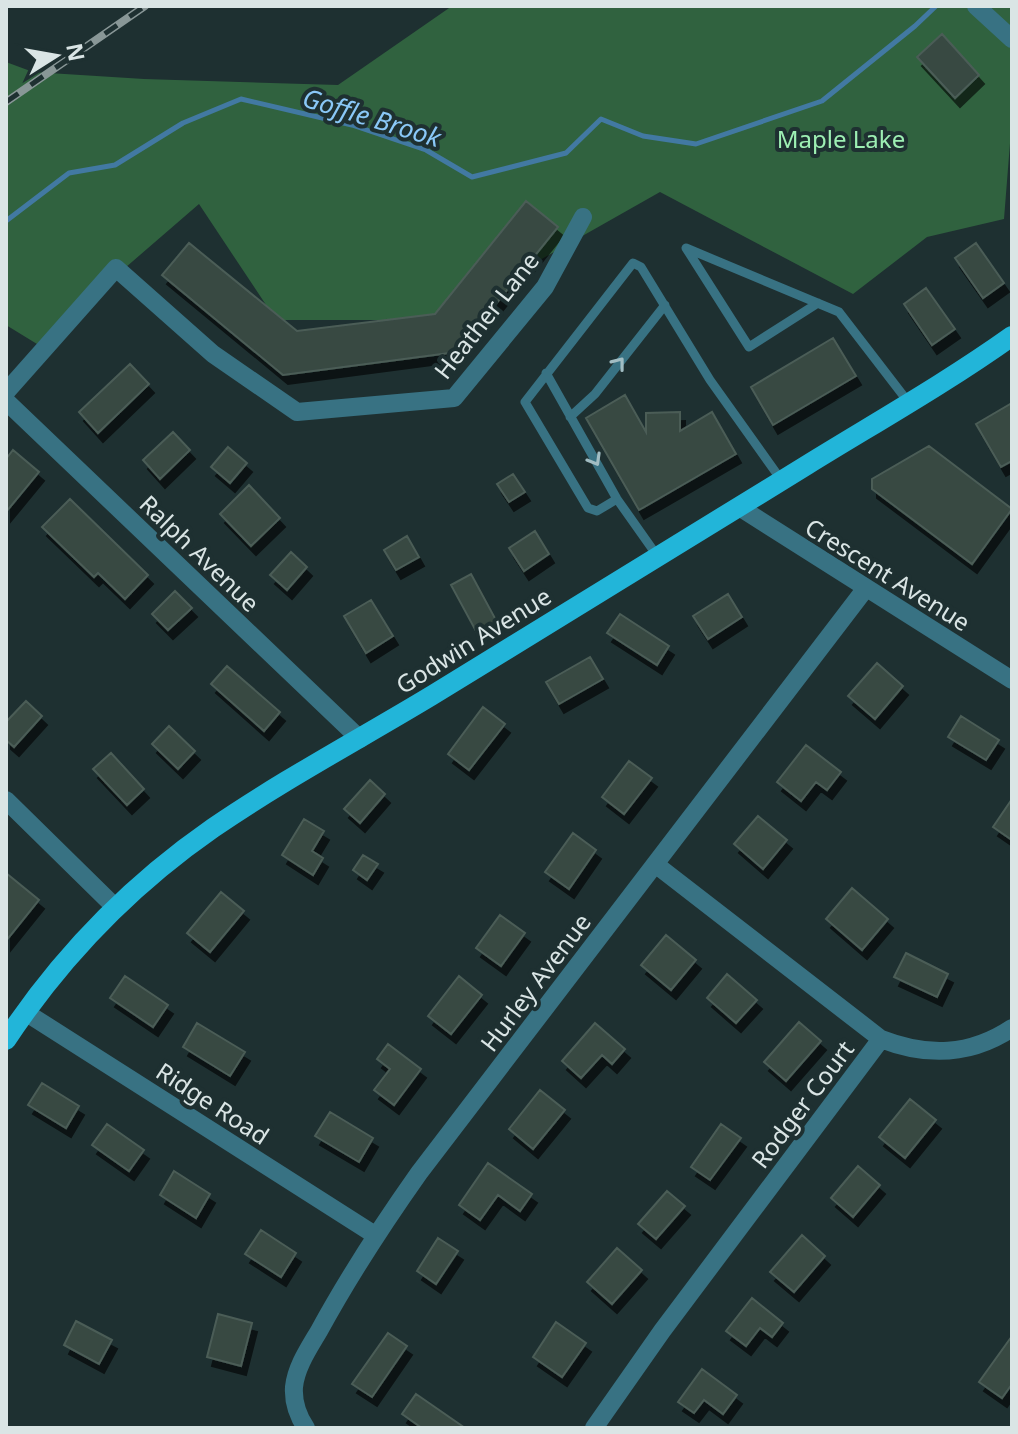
<svg xmlns="http://www.w3.org/2000/svg" width="1018" height="1434" font-family="'Noto Sans',sans-serif">
  <style>
    .green { fill: #30623f }
    .lines { fill: none; stroke-linecap: round; stroke-linejoin: round }
    .stream { stroke: #4279a2; stroke-width: 5 }
    .building { fill: #374843; stroke: #4b5d57; stroke-width: 2; filter: url(#shadow) }
    .lane { stroke: #387283; stroke-width: 9 }
    .street { stroke: #387283; stroke-width: 18 }
    .primary { stroke: #22b5d9; stroke-width: 20 }
    .rail-casing { stroke: #899797; stroke-width: 8 }
    .rail { stroke: #1e3031; stroke-width: 5; stroke-dasharray: 15; stroke-linecap: butt }
    .oneway { stroke: #a1bdc3 }
    .labels { text-anchor: middle; dominant-baseline: central; stroke-width: 8; stroke-linejoin: round; paint-order: stroke }
    .park-label { font-size: 24px; fill: #9defb3; stroke: #1e3031 }
    .street-label { font-size: 24px; fill: #dae5e5; stroke: #1e3031 }
    .water-label { font-size: 26px; font-style: italic; fill: #8ac8f7; stroke: #1e3031 }
  </style>
  <defs>
    <filter id="shadow"><feDropShadow dx="5" dy="9" stdDeviation="0" flood-color="#0009"/></filter>
  </defs>
  <rect width="100%" height="100%" fill="#1e3031"/>
  <path class="green" d="M452 6H1012V118L1004 219 927 237 853 294 660 192 434 320H276L199 204 37 344 6 325V62L33 72 144 79 338 85Z"/>
  <g class="lines">
    <path class="stream" d="M6 221 69 173 115 165 183 123 241 99 352 125 426 150 472 177 566 153 601 119 643 136 696 144 822 101 915 26 936 6"/>
  </g>
  <path class="building" d="M942 34 979 75 955 98 917 57Z
    M526 201 558 227 457 352 283 375 162 275 189 243 297 331 435 314Z
    M976 243 1004 283 983 298 955 258Z
    M926 288 955 329 932 345 904 304Z
    M833 338 856 376 773 425 751 387Z
    M130 364 149 384 98 433 79 412Z
    M625 395 646 432V413L680 412V431L712 412 736 454 639 510 586 418Z
    M1012 403V461L1001 467 976 424Z
    M173 432 190 450 160 479 143 460Z
    M929 446 1012 509 972 564 872 489V479Z
    M228 447 247 463 230 483 211 467Z
    M13 450 39 472 6 512V459Z
    M513 474 525 492 509 502 497 484Z
    M249 485 280 518 251 546 220 514Z
    M70 499 148 575 125 599 98 573 94 577 42 527Z
    M535 531 549 554 524 571 509 548Z
    M407 536 419 557 396 570 384 550Z
    M291 552 307 567 287 590 270 575Z
    M471 574 497 622 477 633 451 585Z
    M175 591 192 608 168 630 152 614Z
    M728 594 742 617 708 639 693 616Z
    M371 600 393 636 366 653 344 616Z
    M620 614 669 646 657 665 607 633Z
    M590 657 603 679 559 704 546 682Z
    M877 663 903 686 875 719 848 696Z
    M227 666 280 712 264 731 211 684Z
    M26 701 42 716 14 747 6 740V722Z
    M483 707 505 724 469 770 448 754Z
    M961 716 999 740 986 760 948 737Z
    M169 726 195 751 178 769 152 744Z
    M806 745 841 772 827 790 816 782 801 801 777 782Z
    M111 753 144 789 127 805 93 769Z
    M629 761 652 778 624 814 602 797Z
    M370 780 385 794 360 823 344 809Z
    M1012 799V840L993 827Z
    M758 816 787 840 763 869 734 844Z
    M304 819 324 831 312 851 323 858 313 875 282 855Z
    M573 833 596 850 569 889 545 872Z
    M363 855 378 864 367 880 353 870Z
    M6 873 39 900 6 941Z
    M852 888 888 919 862 950 826 919Z
    M221 892 244 911 210 952 187 933Z
    M500 915 525 933 501 966 476 948Z
    M666 935 696 960 671 990 641 965Z
    M906 953 948 974 937 997 894 977Z
    M727 974 757 1000 736 1023 707 998Z
    M125 976 168 1005 153 1027 110 998Z
    M459 976 482 995 451 1034 428 1016Z
    M799 1022 821 1041 786 1081 764 1062Z
    M197 1023 245 1052 230 1076 183 1047Z
    M595 1023 625 1049 612 1064 602 1055 581 1078 562 1061Z
    M388 1044 421 1069 394 1105 374 1090 390 1069 377 1059Z
    M42 1083 79 1106 66 1128 28 1105Z
    M540 1090 565 1110 533 1149 509 1129Z
    M910 1099 936 1120 905 1158 879 1137Z
    M330 1112 373 1138 359 1162 315 1136Z
    M107 1124 144 1150 129 1171 92 1145Z
    M721 1124 741 1138 710 1180 691 1167Z
    M488 1163 532 1194 520 1211 498 1195 480 1220 459 1205Z
    M858 1166 880 1185 853 1217 831 1198Z
    M174 1171 210 1194 196 1218 160 1195Z
    M667 1191 685 1206 656 1239 638 1224Z
    M261 1230 296 1253 281 1277 245 1254Z
    M802 1235 825 1256 794 1292 770 1272Z
    M438 1238 458 1251 436 1284 417 1271Z
    M617 1248 642 1270 612 1304 587 1282Z
    M752 1298 783 1323 772 1337 760 1328 746 1346 726 1331Z
    M218 1314 252 1323 241 1366 207 1357Z
    M76 1321 112 1340 99 1364 64 1345Z
    M556 1322 586 1343 562 1377 533 1357Z
    M388 1333 407 1346 372 1397 352 1384Z
    M1012 1336V1384L1002 1398 979 1382Z
    M702 1369 737 1395 723 1414 704 1400 694 1413 678 1402Z
    M416 1394 465 1428H422L402 1414Z"/>
  <g class="lines">
    <path class="lane" d="M818 303 749 347 686 248 839 312 909 403
      M546 373 617 499 658 557
      M570 417 595 394 665 305
      M617 499 597 511 588 508 525 402 633 263 641 267 710 380 782 481"/>
    <path class="street" d="M976 6 1012 39
      M6 392 116 268 213 354 297 412 454 398 545 287 583 217
      M6 401 360 739
      M739 507 1012 680
      M6 800 116 908
      M655 864 881 1039C927 1057 970 1056 1012 1028
      M25 1012 375 1235
      M306 1428C298 1416 293 1402 294 1387 296 1367 309 1348 319 1331 349 1276 383 1224 419 1173L866 588
      M594 1428 662 1331 881 1039"/>
    <path class="primary" d="M6 1040C61 957 131 885 213 828 283 780 358 740 431 696 556 619 682 542 807 465 875 423 946 383 1012 336"/>
    <g class="rail-casing">
      <path id="rail" d="M6 102 145 6"/>
    </g>
    <use href="#rail" class="rail"/>
  </g>
  <defs><path id="oneway-chevron" d="M-2-3.5L2.5 0L-2 3.5" fill="none" stroke-width="1.6" stroke-linecap="round" stroke-linejoin="round" transform="scale(2)"/></defs>
  <g class="oneway">
    <use href="#oneway-chevron" transform="translate(619 363) rotate(-52)"/>
    <use href="#oneway-chevron" transform="translate(595 460) rotate(60)"/>
  </g>
  <g class="labels">
    <g class="park-label">
      <text x="841" y="138">Maple Lake</text>
    </g>
    <g class="street-label">
      <text transform="translate(486 315) rotate(-52)">Heather Lane</text>
      <text transform="translate(200 553) rotate(44)">Ralph Avenue</text>
      <text transform="translate(888 574) rotate(32)">Crescent Avenue</text>
      <text transform="translate(473 640) rotate(-32)">Godwin Avenue</text>
      <text transform="translate(535 982) rotate(-53)">Hurley Avenue</text>
      <text transform="translate(213 1103) rotate(33)">Ridge Road</text>
      <text transform="translate(802 1104) rotate(-53)">Rodger Court</text>
    </g>
    <g class="water-label">
      <text transform="translate(372 117) rotate(17)">Goffle Brook</text>
    </g>
  </g>
  <rect width="1018" height="1434" fill="none" stroke="#dae5e5" stroke-width="16"/>
  <g transform="translate(56 56) rotate(79)" stroke="#1e3031" stroke-width="6" paint-order="stroke">
  <path d="M0-6L14 30L0 20L-14 30Z" fill="#dae5e5"/>
  <text y="-12" font-size="22" font-weight="bold" text-anchor="middle" fill="#dae5e5">N</text>
  </g>
</svg>
